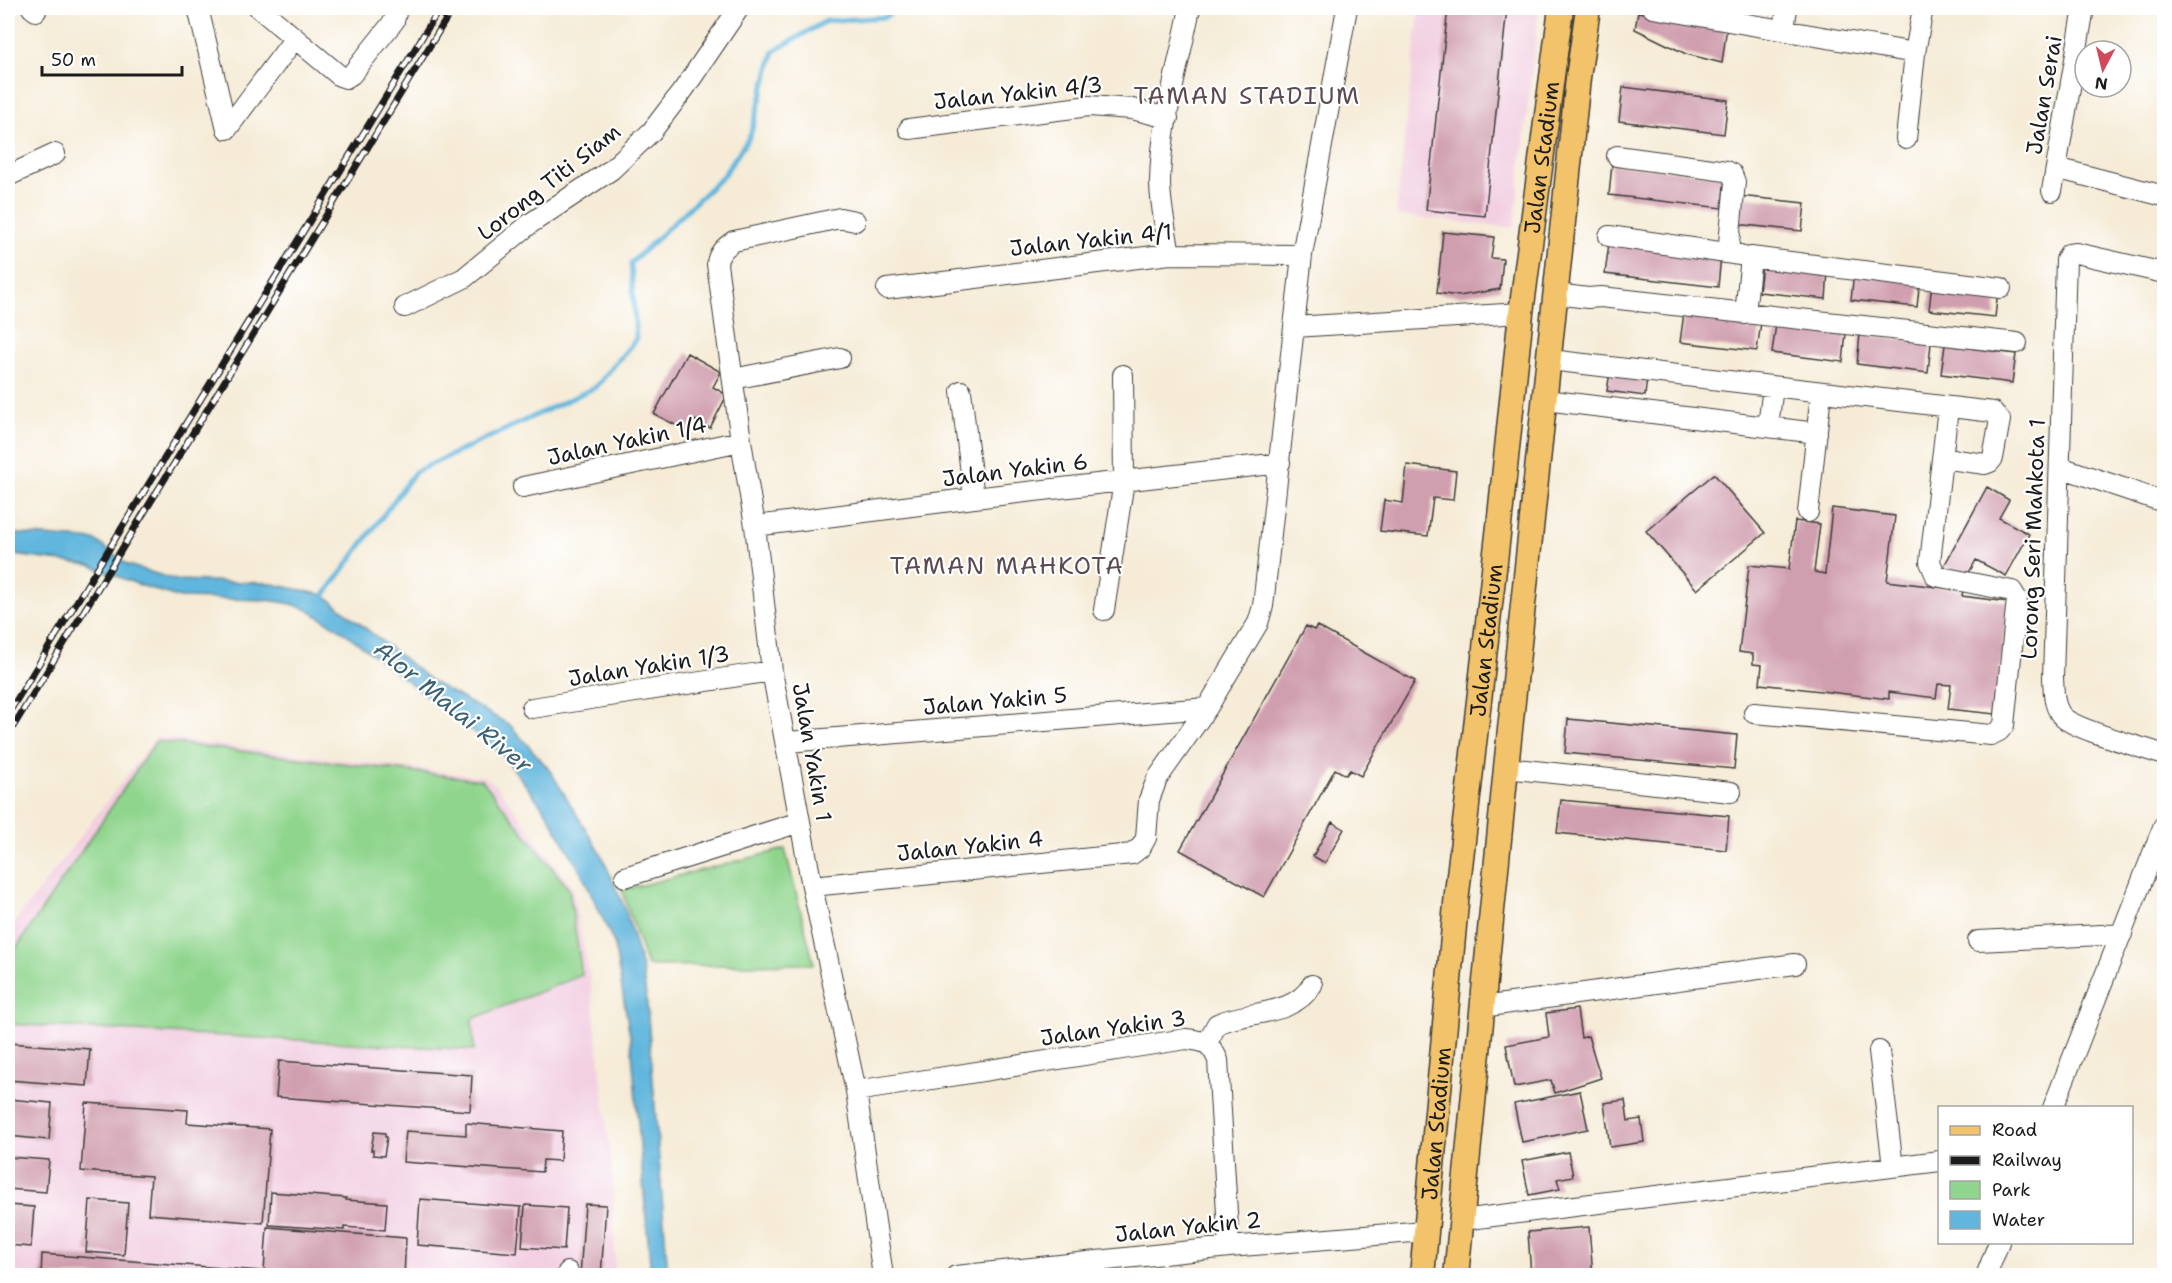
<svg xmlns="http://www.w3.org/2000/svg" width="2172" height="1283" font-family="'Shantell Sans',sans-serif">
  <style>
    .built { fill: #f2cfe1 }
    .green { fill: #90d58e; stroke: #567855; stroke-width: 1.5 }
    .water { fill: #61b6dd; stroke: #3e697c; stroke-width: 1.5 }
    .lines { fill: none; stroke-linecap: round; stroke-linejoin: round }
    .stream { stroke: #61b6dd; stroke-width: 5 }
    .building { fill: #d09faf }
    .minor-casing { stroke: #3d3b38; stroke-width: 22 }
    .major-casing { stroke: #3d3b38; stroke-width: 27 }
    .minor { stroke: #fff; stroke-width: 20 }
    .major { stroke: #f2c36a; stroke-width: 24 }
    .rail-casing { stroke: #1c1c1c; stroke-width: 7 }
    .rail { stroke: #fff; stroke-width: 4.5; stroke-dasharray: 14; stroke-linecap: butt }
    .labels { text-anchor: middle; dominant-baseline: central; stroke-width: 4.5; stroke-linejoin: round; paint-order: stroke }
    .street-label { font-size: 22px; fill: #1c1c1c; stroke: #fff }
    .neighbourhood-label { font-size: 24px; letter-spacing: 1.5px; fill: #5b4a4f; stroke: #fff }
    .water-label { font-size: 24px; font-style: italic; fill: #3b6173; stroke: #fff }
  </style>
  <rect width="100%" height="100%" fill="#fff"/>
  <filter id="ink" filterUnits="userSpaceOnUse"><feTurbulence type="fractalNoise" baseFrequency=".0167" numOctaves="2"/><feDisplacementMap in="SourceGraphic" scale="12" xChannelSelector="R" yChannelSelector="G"/><feConvolveMatrix kernelMatrix="1 2 1 2 8 2 1 2 1" color-interpolation-filters="sRGB"/></filter>
  <filter id="wash" filterUnits="userSpaceOnUse"><feTurbulence type="fractalNoise" baseFrequency=".008" numOctaves="4" result="noise"/><feDisplacementMap in="SourceGraphic" scale="24" xChannelSelector="R" yChannelSelector="G"/><feGaussianBlur stdDeviation="1.35" result="paint"/><feColorMatrix in="noise" values="0 0 0 0 0 0 0 0 0 0 0 0 0 0 0 0 0 1.4 0 .05"/><feComposite in="paint" operator="in"/></filter>
  <g filter="url(#wash)">
    <rect width="100%" height="100%" fill="#f5ebd6"/>
    <path class="built" d="M1419 8H1539L1514 228 1396 215Z
      M156 737 485 777 498 787 572 887 590 978 613 1179 615 1275H8V931Z"/>
    <path class="green" d="M156 741 482 780 569 889 582 975 472 1019 474 1050 8 1024V960Z
      M785 849 814 964 647 966 622 890Z"/>
    <path class="water" d="M8 533 95 540 128 565 176 580 268 583 324 595 433 682 510 725 549 769 601 854 626 911 642 968 647 1003 668 1275H651L631 1041 614 943 582 874 547 813 502 754 341 630 308 610 292 604 267 600 180 598 137 584 89 565 8 554Z"/>
    <g class="lines">
      <path class="stream" d="M321 600 415 472 596 387 636 339 631 263 723 176 750 136 774 51 826 21 885 17 898 8"/>
    </g>
    <g id="blocks">
      <path class="building" d="M1448 8H1507L1485 216 1426 210Z
        M1638 12 1727 26 1722 63 1686 54 1635 29Z
        M1623 87 1728 100 1724 134 1619 121Z
        M1612 164 1725 176 1722 208 1609 195Z
        M1739 196 1805 203 1802 231 1736 224Z
        M1443 232 1494 237 1491 258 1503 259 1500 289 1459 296 1437 293Z
        M1609 243 1721 255 1718 287 1605 274Z
        M1762 264 1828 271 1826 299 1759 292Z
        M1854 272 1920 279 1917 307 1851 300Z
        M1932 283 1998 290 1995 317 1929 310Z
        M1684 313 1761 322 1757 351 1680 342Z
        M1776 324 1846 333 1843 362 1772 353Z
        M1860 334 1931 343 1928 373 1857 364Z
        M1945 345 2016 354 2012 383 1941 374Z
        M687 353 721 372 713 387 727 395 710 428 695 420 689 432 654 414Z
        M1610 372 1647 376 1645 396 1607 391Z
        M1407 465 1456 471 1453 500 1433 498 1428 536 1380 531 1384 500 1403 503Z
        M1714 474 1765 533 1697 590 1646 531Z
        M1987 487 2009 500 1999 518 2029 534 2006 576 1976 560 1966 578 1944 566Z
        M1832 508 1895 516 1887 581 1963 590 1962 596 2008 602 1995 714 1948 709 1951 685 1938 684 1936 698 1889 692V699L1760 684 1762 665 1753 664V654L1739 652 1749 565 1789 569 1795 521 1820 524 1814 572 1825 574Z
        M1306 626 1314 630 1317 626 1415 681 1361 776 1350 770 1346 775 1335 769 1264 897 1180 850Z
        M1568 719 1737 735 1734 769 1565 753Z
        M1561 800 1729 816 1726 850 1557 833Z
        M1332 822 1344 829 1325 863 1313 856Z
        M1577 1009 1581 1038 1588 1036 1601 1078 1555 1093 1551 1080 1514 1087 1506 1045 1549 1037 1546 1013Z
        M8 1043 90 1049 87 1086 8 1080Z
        M279 1061 472 1075 470 1111 276 1097Z
        M1580 1091 1588 1129 1522 1142 1514 1104Z
        M8 1099 52 1103 49 1140 8 1136Z
        M1625 1100 1628 1121 1641 1119 1644 1142 1610 1147 1604 1103Z
        M86 1103 188 1110 187 1123 270 1129 263 1223 148 1214 151 1176 81 1171Z
        M466 1123 562 1131 560 1161 543 1160 542 1172 403 1162 406 1131 466 1135Z
        M374 1132 385 1133V1137H387L384 1156 373 1155V1150H371Z
        M1568 1152 1573 1176 1557 1179 1560 1189 1529 1195 1522 1161Z
        M8 1157 49 1160 46 1192 8 1189Z
        M271 1192 346 1198V1200L387 1203 385 1230 344 1227V1230L269 1225Z
        M420 1199 521 1207 517 1253 417 1245Z
        M90 1200 128 1203 124 1255 86 1252Z
        M585 1204 606 1205 601 1276H580Z
        M8 1205 34 1207 31 1247 8 1245Z
        M525 1205 567 1208 564 1250 522 1247Z
        M267 1227 406 1238 404 1276H316L264 1271Z
        M1589 1227 1593 1276H1531L1528 1232Z
        M42 1254 260 1271V1276H41Z"/>
    </g>
  </g>
  <g filter="url(#ink)">
    <use href="#blocks" fill-opacity="0" stroke="#3d3b38" stroke-width="1.5"/>
    <g class="lines">
      <g class="minor-casing">
        <path id="minor" d="M32 8 36 11
          M198 8 227 129
          M259 8 340 76 346 78 352 74 394 21 396 13 391 8
          M1653 8 1915 53
          M1784 30 1787 8
          M227 129 295 38
          M909 129 1089 106 1132 109 1168 118
          M1906 139 1915 53 1923 8
          M1617 156 1726 171 1732 174 1735 182 1728 253
          M2056 168 2164 196
          M8 176 55 154
          M2052 191 2084 8
          M855 221 840 218 734 241C725 247 718 253 717 264L741 441 755 526 772 671 812 886 856 1091 883 1276
          M1609 236 1740 255
          M1170 254C1166 230 1160 205 1160 181 1161 123 1179 64 1190 8
          M2164 273 2076 253 2069 254 2066 260 2053 678C2054 692 2053 708 2064 718 2079 731 2142 747 2164 755
          M887 289 1170 254 1302 255
          M1556 294 1588 298 1601 297 2017 343
          M405 307 464 278 531 223 611 170 652 131 684 89 739 8
          M1745 314 1751 257 2001 288
          M1294 327 1521 313
          M1550 360 1993 412 2000 420 1993 458 1990 462 1985 464 1942 458
          M733 379 840 358
          M961 391 974 498
          M1545 400 1817 433
          M1768 426 1773 387
          M2060 467 2164 502
          M523 487 741 441
          M1808 512 1821 393
          M755 526 974 498 1280 463
          M1104 610 1124 481 1123 375
          M532 708 772 671
          M1754 713 1991 735 1999 731 2004 725 2017 599 2012 591 1936 576 1930 562 1948 408
          M787 742 1207 708
          M1506 768 1731 792
          M625 877 800 822
          M812 886 1132 854 1141 847 1146 838 1149 800 1157 779 1207 708 1258 623 1263 606 1302 255 1347 8
          M1978 941 2122 934
          M1482 1007 1795 964
          M1207 1043 1217 1024C1248 1010 1293 1017 1312 985
          M1879 1051 1893 1167
          M856 1091 1186 1039C1205 1041 1210 1042 1218 1060L1229 1247
          M2053 1108 2164 825
          M1461 1220 1940 1161
          M568 1276V1272
          M956 1276 1229 1247 1425 1231
          M1986 1276 1999 1242"/>
      </g>
      <g class="major-casing">
        <g id="major">
          <path id="s1" d="M1422 1276 1457 893 1499 526 1521 313 1561 8"/>
          <path d="M1456 1276 1506 768 1578 78 1588 8"/>
        </g>
      </g>
      <use href="#minor" class="minor"/>
      <use href="#major" class="major"/>
      <g class="rail-casing">
        <path id="rail" d="M8 714 440 8
          M8 735 453 8"/>
      </g>
      <use href="#rail" class="rail"/>
    </g>
  </g>
  <g class="labels">
    <g class="street-label">
      <text transform="translate(1018 93) rotate(-6)">Jalan Yakin 4/3</text>
      <text transform="translate(2044 95) rotate(-80)">Jalan Serai</text>
      <text stroke="none"><textPath href="#s1" startOffset="1125">Jalan Stadium</textPath></text>
      <text transform="translate(549 182) rotate(-38)">Lorong Titi Siam</text>
      <text transform="translate(1091 240) rotate(-6)">Jalan Yakin 4/1</text>
      <text transform="translate(627 441) rotate(-12)">Jalan Yakin 1/4</text>
      <text transform="translate(1015 470) rotate(-7)">Jalan Yakin 6</text>
      <text transform="translate(2033 539) rotate(-88)">Lorong Seri Mahkota 1</text>
      <text stroke="none"><textPath href="#s1" startOffset="639">Jalan Stadium</textPath></text>
      <text transform="translate(649 666) rotate(-9)">Jalan Yakin 1/3</text>
      <text transform="translate(995 701) rotate(-5)">Jalan Yakin 5</text>
      <text transform="translate(812 752) rotate(80)">Jalan Yakin 1</text>
      <text transform="translate(970 846) rotate(-6)">Jalan Yakin 4</text>
      <text transform="translate(1113 1028) rotate(-8)">Jalan Yakin 3</text>
      <text stroke="none"><textPath href="#s1" startOffset="153">Jalan Stadium</textPath></text>
      <text transform="translate(1188 1227) rotate(-6)">Jalan Yakin 2</text>
    </g>
    <g class="neighbourhood-label">
      <text x="1247" y="96">TAMAN STADIUM</text>
      <text x="1007" y="566">TAMAN MAHKOTA</text>
    </g>
    <g class="water-label">
      <text transform="translate(453 707) rotate(39)">Alor Malai River</text>
    </g>
  </g>
  <rect width="2172" height="1283" fill="none" stroke="#fff" stroke-width="30"/>
  <rect x="1938" y="1106" width="195" height="138" fill="#ffffff" stroke="#a4a4a4" stroke-width="1.5"/>
  <rect x="1950" y="1126" width="30" height="9" fill="#f2c36a" stroke="#a4a4a4" stroke-width="1.5"/>
  <text x="1992" y="1136" font-size="18" fill="#1c1c1c">Road</text>
  <rect x="1950" y="1156" width="30" height="9" fill="#1c1c1c" stroke="#a4a4a4" stroke-width="1.5"/>
  <text x="1992" y="1166" font-size="18" fill="#1c1c1c">Railway</text>
  <rect x="1950" y="1181" width="30" height="18" fill="#90d58e" stroke="#a4a4a4" stroke-width="1.5"/>
  <text x="1992" y="1196" font-size="18" fill="#1c1c1c">Park</text>
  <rect x="1950" y="1211" width="30" height="18" fill="#61b6dd" stroke="#a4a4a4" stroke-width="1.5"/>
  <text x="1992" y="1226" font-size="18" fill="#1c1c1c">Water</text>
  <g transform="translate(2103 69) rotate(187)"><circle r="28" fill="#ffffff" stroke="#a4a4a4" stroke-width="1.5"/>
  <path d="M0-4.5L10 22L0 15L-10 22Z" fill="#d1495b"/>
  <text y="-9" font-size="16" font-weight="bold" text-anchor="middle" fill="#1c1c1c">N</text>
  </g>
  <path d="M42 66v9h140v-9" fill="none" stroke="#1c1c1c" stroke-width="3"/>
  <text x="51" y="66" font-size="18" fill="#1c1c1c" stroke="#ffffff" stroke-width="4.5" paint-order="stroke">50 m</text>
</svg>
